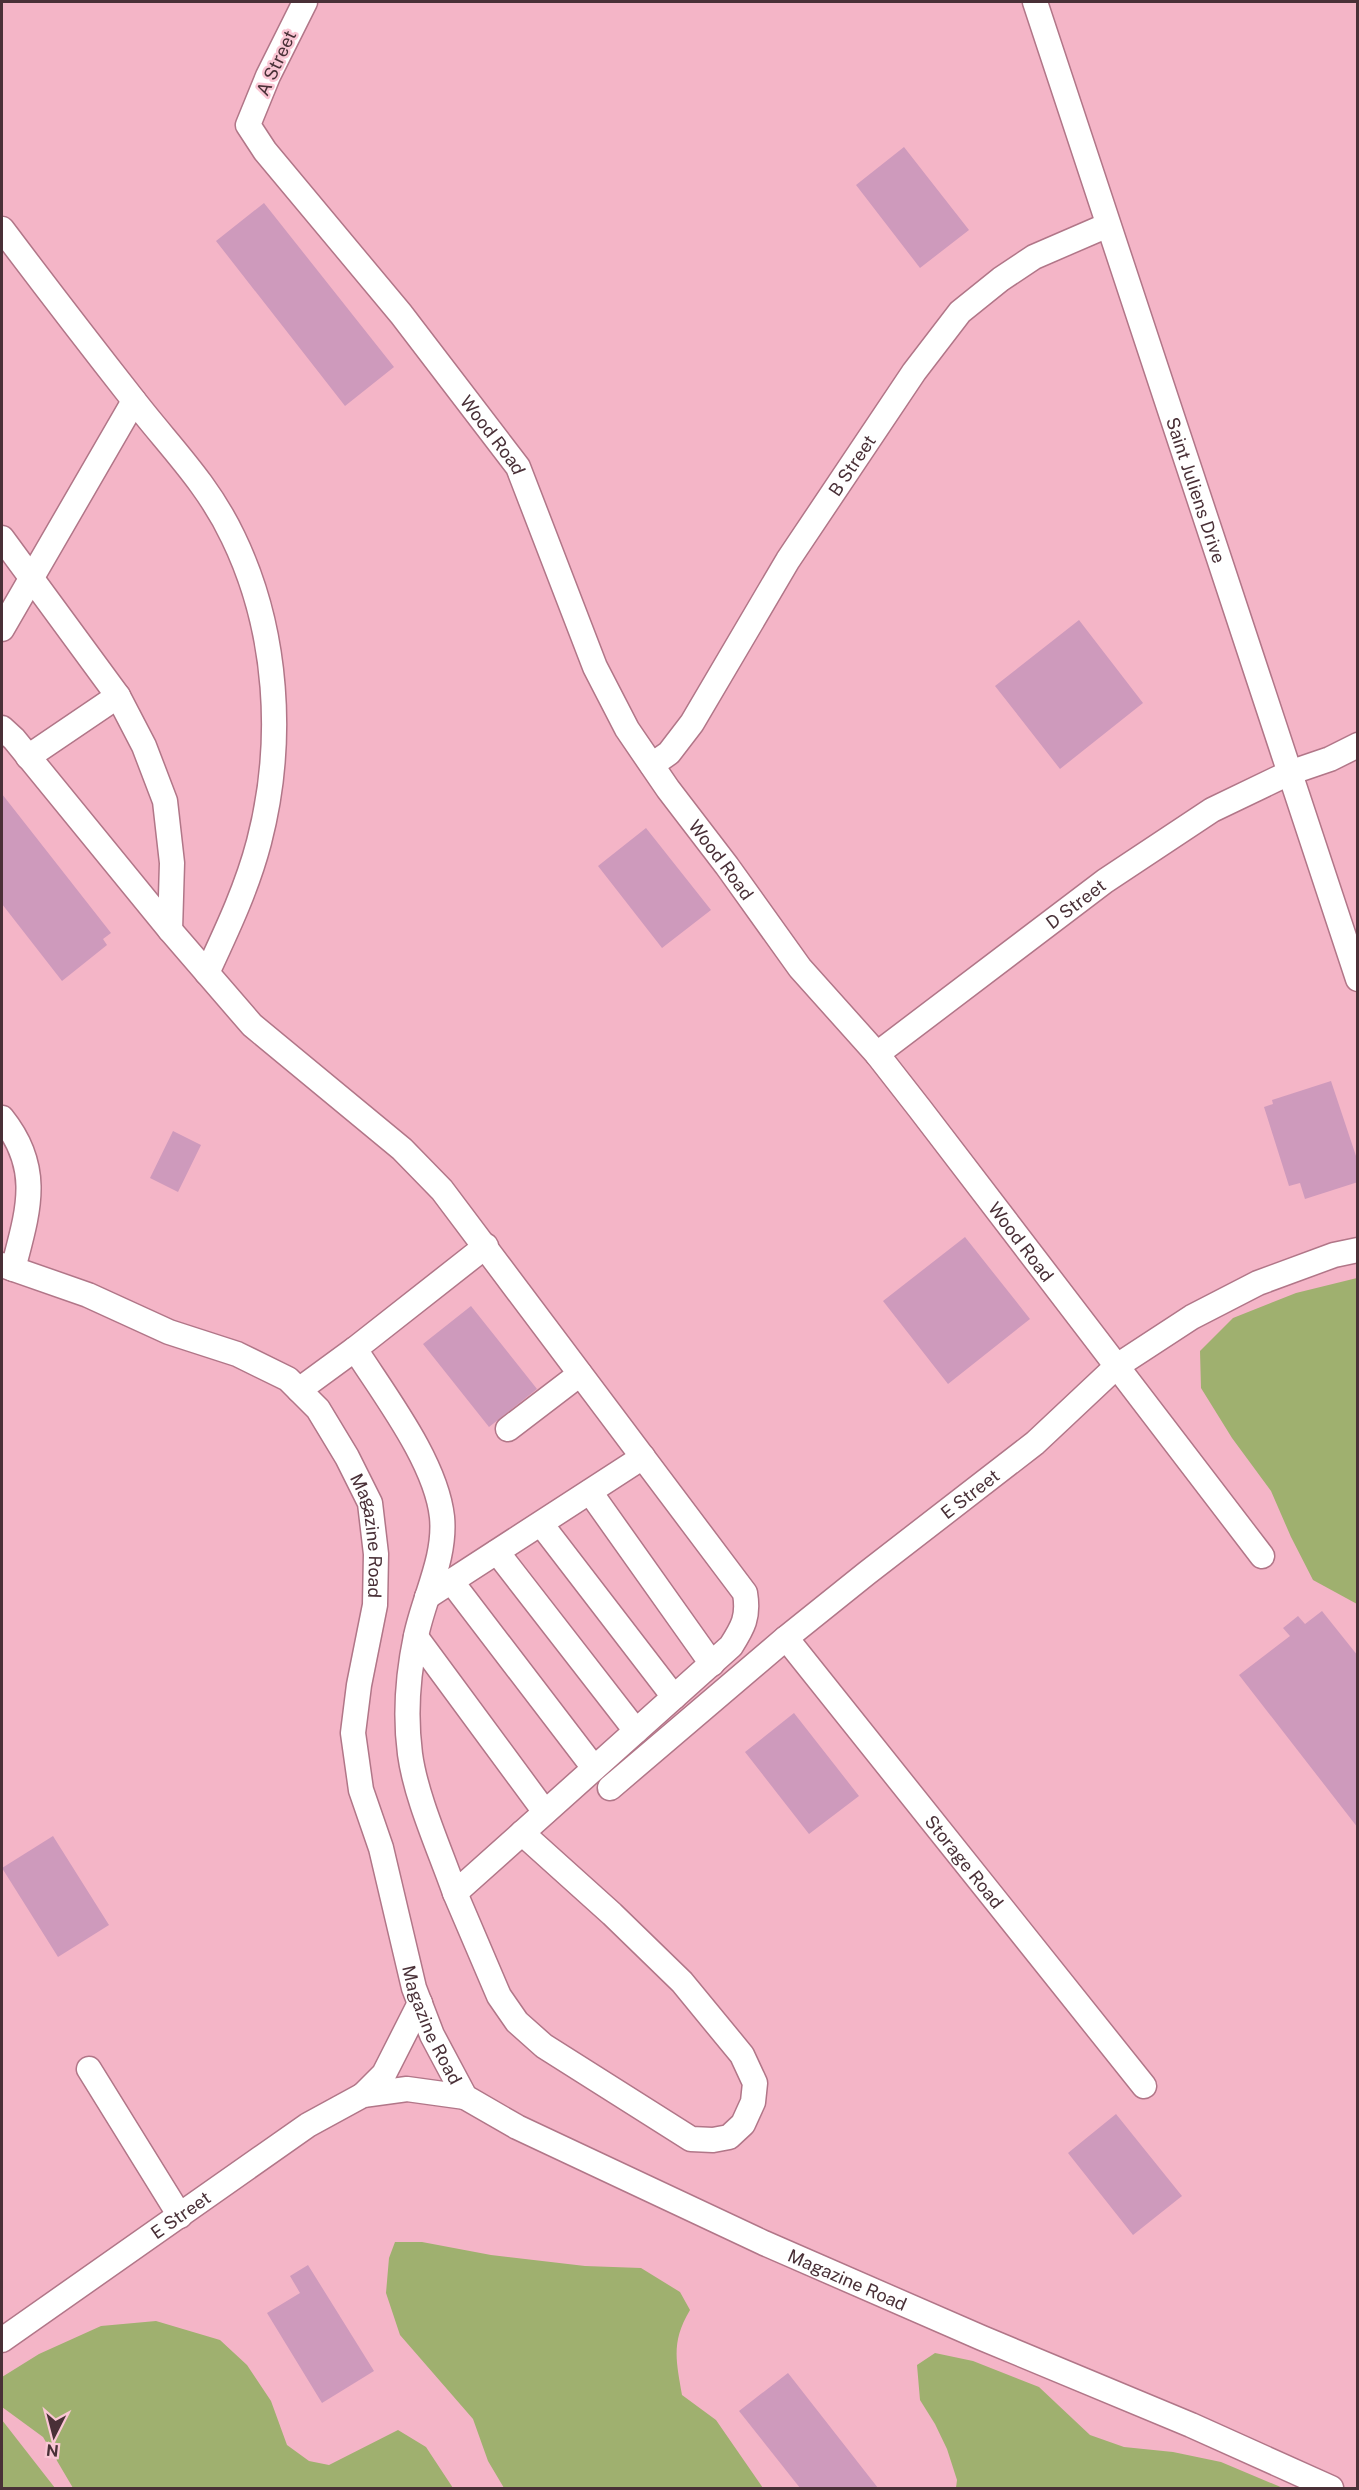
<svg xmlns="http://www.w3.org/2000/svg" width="1359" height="2490" font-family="'Public Sans',sans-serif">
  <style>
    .green { fill: #9fb06f }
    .building { fill: #ce9abc }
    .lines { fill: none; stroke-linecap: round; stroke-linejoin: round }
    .minor-casing { stroke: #b17688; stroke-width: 27 }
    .minor { stroke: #fff; stroke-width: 24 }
    .labels { text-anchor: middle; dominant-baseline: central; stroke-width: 5; stroke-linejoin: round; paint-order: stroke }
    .street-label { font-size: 18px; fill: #493037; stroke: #fac6d4 }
  </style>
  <rect width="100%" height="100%" fill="#f4b5c7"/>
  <path class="green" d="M1357 1278H1358L1357 1604 1313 1580 1291 1537 1271 1491 1232 1438 1201 1388 1200 1351 1233 1318 1296 1293Z
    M395 2242H422L491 2255 585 2266 641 2268 680 2292 690 2310C671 2342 676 2360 682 2395L716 2420 763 2488H504L488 2461 473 2419 400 2335 386 2293 389 2258Z
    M156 2321 220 2340 247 2365 271 2401 287 2445 309 2461 329 2465 398 2430 426 2447 453 2488H73L43 2437 2 2407V2377L39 2354 101 2326Z
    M935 2353 973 2361 1039 2387 1090 2435 1124 2447 1173 2452 1221 2462 1283 2488H956L957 2480 947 2449 935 2424 920 2400 917 2365Z
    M2 2420 55 2488H2Z"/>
  <path class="building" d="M904 147 969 230 920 268 856 185Z
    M264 203 394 367 345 406 216 241Z
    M1079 620 1143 703 1060 769 995 686Z
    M2 794 111 933 103 939 107 945 62 981 2 904Z
    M646 828 711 910 662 948 598 866Z
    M1331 1081 1358 1162V1182L1305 1199 1300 1183 1289 1186 1264 1107 1273 1104 1272 1100Z
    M173 1131 201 1145 178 1192 150 1178Z
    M965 1237 1030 1319 948 1384 883 1301Z
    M471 1306 537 1389 489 1427 423 1344Z
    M1322 1611 1358 1656V1828L1239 1675 1290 1636 1283 1628 1298 1616 1305 1624Z
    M794 1713 859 1796 809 1834 745 1752Z
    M53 1836 109 1925 58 1957 2 1868Z
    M1116 2114 1182 2196 1133 2235 1068 2153Z
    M308 2265 374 2371 322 2403 267 2313 300 2293 290 2276Z
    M788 2373 878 2488H800L739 2411Z"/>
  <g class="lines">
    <g class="minor-casing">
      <g id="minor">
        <path id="s1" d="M305 2 268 76 248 125 265 151 401 314 518 467 595 667 627 729 668 789 727 866 800 968 877 1054 920 1109 1262 1556"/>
        <path id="s2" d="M1035 2 1358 979"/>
        <path d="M2 229C45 286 88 342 132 398 168 445 207 482 233 537 278 630 285 742 259 842 247 888 227 930 207 973"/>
        <path d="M2 538 118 696 144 746 165 801 172 863 170 930"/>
        <path d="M2 629 134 401"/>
        <path d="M2 728 14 739 170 930 252 1025 402 1149 442 1190 745 1593C749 1617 743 1627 731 1646L455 1893C440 1850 416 1798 410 1754 405 1716 408 1674 416 1636 424 1597 446 1558 442 1517 436 1462 385 1396 355 1349L299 1390"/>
        <path d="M28 757 118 696"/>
        <path id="s3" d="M652 765 669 753 692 723 788 560 914 372 960 312 1001 279 1034 257 1108 225"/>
        <path id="s4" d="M877 1054 1105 881 1212 810 1289 773 1330 759 1358 745"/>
        <path d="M2 1118C43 1169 28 1211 13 1269"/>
        <path id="s5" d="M2 1265 88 1295 169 1332 237 1354 288 1379 318 1409 347 1457 370 1503 376 1554 375 1605 359 1685 353 1733 361 1790 381 1848 414 1988 432 2035 465 2097 517 2127 764 2243 982 2338 1191 2425 1331 2488"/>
        <path d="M355 1349 486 1246"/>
        <path d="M508 1429 580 1374"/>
        <path d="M590 1492 712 1664"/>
        <path d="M541 1524 674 1697"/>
        <path d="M497 1552 636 1731"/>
        <path d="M451 1581 594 1768"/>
        <path d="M427 1597 643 1457"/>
        <path d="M416 1637 545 1812"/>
        <path id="s6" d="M786 1638 1144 2086"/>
        <path id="s7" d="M610 1788 786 1638 867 1573 1035 1443 1117 1366 1192 1317 1258 1283 1334 1255 1358 1250"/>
        <path d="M455 1893 499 1996 517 2022 544 2046 691 2139 713 2140 729 2137 743 2124 753 2102 755 2083 742 2055 682 1982 612 1914 522 1833"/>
        <path d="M89 2069 180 2216"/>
        <path d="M363 2095 384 2074 420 2003"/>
        <path id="s8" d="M2 2340 308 2125 363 2095 407 2089 465 2097"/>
      </g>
    </g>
    <use href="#minor" class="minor"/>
  </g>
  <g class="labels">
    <g class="street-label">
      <text transform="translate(276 63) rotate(-65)">A Street</text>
      <text stroke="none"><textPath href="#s1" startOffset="531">Wood Road</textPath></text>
      <text stroke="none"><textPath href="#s3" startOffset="362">B Street</textPath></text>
      <text stroke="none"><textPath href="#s2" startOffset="514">Saint Juliens Drive</textPath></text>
      <text stroke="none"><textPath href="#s1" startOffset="1017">Wood Road</textPath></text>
      <text stroke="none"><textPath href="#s4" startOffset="249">D Street</textPath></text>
      <text stroke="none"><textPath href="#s1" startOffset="1503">Wood Road</textPath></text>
      <text stroke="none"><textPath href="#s7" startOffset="465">E Street</textPath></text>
      <text stroke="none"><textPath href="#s5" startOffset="490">Magazine Road</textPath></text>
      <text stroke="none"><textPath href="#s6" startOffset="286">Storage Road</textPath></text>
      <text stroke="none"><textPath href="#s5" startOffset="994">Magazine Road</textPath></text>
      <text stroke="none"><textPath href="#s8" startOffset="218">E Street</textPath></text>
      <text stroke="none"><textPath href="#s5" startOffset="1498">Magazine Road</textPath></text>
    </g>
  </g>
  <rect width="1359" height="2490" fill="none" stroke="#493037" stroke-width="6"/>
  <g transform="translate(54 2436) rotate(186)" stroke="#fac6d4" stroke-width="4.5" paint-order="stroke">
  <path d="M0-4.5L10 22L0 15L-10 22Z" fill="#493037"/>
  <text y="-9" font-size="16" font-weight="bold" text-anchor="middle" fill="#493037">N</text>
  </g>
</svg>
